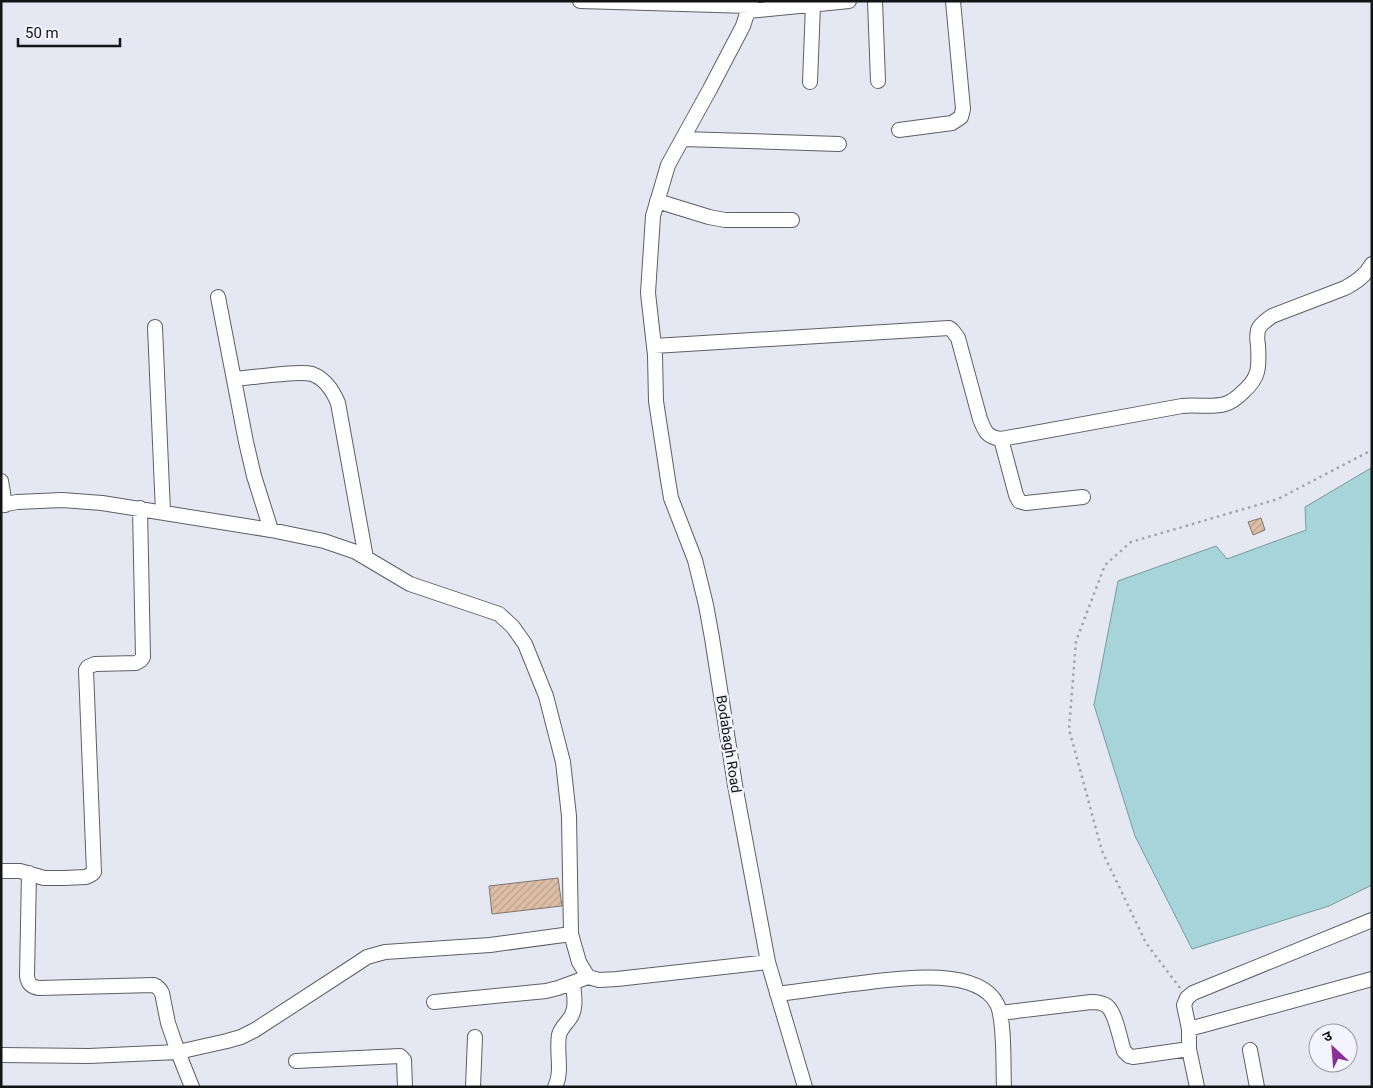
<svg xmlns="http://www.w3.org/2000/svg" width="1373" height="1088" font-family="Roboto,'Noto Sans Devanagari',sans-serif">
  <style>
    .water { fill: #a6d4d9; stroke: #7a9a9f }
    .building { fill: url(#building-hatch); stroke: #7f766e }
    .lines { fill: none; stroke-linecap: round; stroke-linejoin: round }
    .minor-casing { stroke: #5d5f68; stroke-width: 16 }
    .path { stroke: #a3a5ae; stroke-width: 2.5; stroke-dasharray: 2.5 4; stroke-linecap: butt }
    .minor { stroke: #fff; stroke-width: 14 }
    .labels { text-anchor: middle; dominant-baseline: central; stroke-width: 5; stroke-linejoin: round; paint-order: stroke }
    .street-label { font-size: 14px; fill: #131418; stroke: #f3f4fd }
  </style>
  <defs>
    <pattern id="building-hatch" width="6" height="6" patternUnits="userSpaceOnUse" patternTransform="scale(1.25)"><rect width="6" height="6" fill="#dcbda5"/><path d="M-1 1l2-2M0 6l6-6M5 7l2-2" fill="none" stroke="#bca28d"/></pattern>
  </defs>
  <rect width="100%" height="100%" fill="#e5e7f2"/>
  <path class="water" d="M1371 468 1372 885 1329 906 1192 949 1135 836 1094 705 1118 581 1216 546 1227 559 1306 530 1305 507Z"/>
  <path class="building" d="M1261 518 1265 530 1253 535 1248 522Z
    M558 878 562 906 492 914 489 886Z"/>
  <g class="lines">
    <g class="minor-casing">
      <path id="minor" d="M580 1 749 6
        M751 1 743 26 710 89 668 165 653 216 648 293 655 355 656 401 668 480 671 498 695 560 706 605 712 638 735 785 768 962 805 1087
        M875 1 878 81
        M748 11 849 1
        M810 82 813 5
        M899 130 952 123 961 117 963 109 953 1
        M683 139 839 144
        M657 201 709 217 725 220H792
        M218 297 246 442 254 476 271 530
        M155 327 163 512
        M654 346 949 328 952 330 958 338 980 419C985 432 987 437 1001 439L1182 406C1196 404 1211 408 1225 404 1232 402 1239 396 1244 391 1260 377 1259 366 1258 345 1257 340 1257 335 1258 330 1260 324 1267 320 1272 316L1345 288C1356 282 1365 276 1372 264
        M234 379C251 378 299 370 312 374 326 379 333 391 338 403L366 558
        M1001 439 1016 495 1019 501 1026 503 1083 497
        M1 481 5 505
        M1 505 17 502 62 500 102 503 271 530 324 541 356 552 410 584 499 614 513 627 525 644 546 696 563 762 569 816 571 934 579 962 588 977 599 980 617 979 768 962
        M1 871H20L44 878H64L86 877 92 874 94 872 86 670 88 667 95 664 136 663 141 660 143 657 140 508
        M29 873 27 976C28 984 31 987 39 988L154 985C158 987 160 989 162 993L168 1023 178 1052 192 1087
        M777 994C802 991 828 987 853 984 889 980 976 964 997 1004 1005 1020 1003 1067 1004 1087
        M434 1002 546 991 558 988 588 977
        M1000 1013 1091 1002C1096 1002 1102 1002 1107 1006 1116 1013 1120 1040 1124 1051L1129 1056 1133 1057 1189 1049
        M1189 1029 1372 979
        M1250 1050 1257 1087
        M1 1055 89 1056 178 1052 227 1041 241 1037 255 1030 355 965 367 957 385 952 490 945 571 934
        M296 1061 400 1056 404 1060 405 1087
        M473 1087 475 1037
        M555 1087C563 1072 556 1052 559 1035 561 1028 566 1024 570 1018 577 1009 574 995 573 983
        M1197 1087 1189 1049V1029L1184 1005 1187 998 1193 993 1372 920"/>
    </g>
    <path class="path" d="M1180 988 1146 943 1102 851 1069 729 1076 641 1105 565 1131 542 1278 499 1372 450"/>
    <use href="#minor" class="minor"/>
  </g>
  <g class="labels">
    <g class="street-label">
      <text transform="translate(729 744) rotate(81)">Bodabagh Road</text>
    </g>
  </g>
  <rect width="1373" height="1088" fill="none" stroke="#131418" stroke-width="5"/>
  <g transform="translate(1333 1048) rotate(334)"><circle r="24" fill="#f3f4fd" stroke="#999aa1"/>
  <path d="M0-4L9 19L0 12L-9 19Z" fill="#8b2e98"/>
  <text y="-8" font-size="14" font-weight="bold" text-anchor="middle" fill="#131418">उ</text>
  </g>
  <path d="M18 38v8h102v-8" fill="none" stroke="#131418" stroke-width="2.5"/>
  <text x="25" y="38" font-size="15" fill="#131418" stroke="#f3f4fd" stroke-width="4" paint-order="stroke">50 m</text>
</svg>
